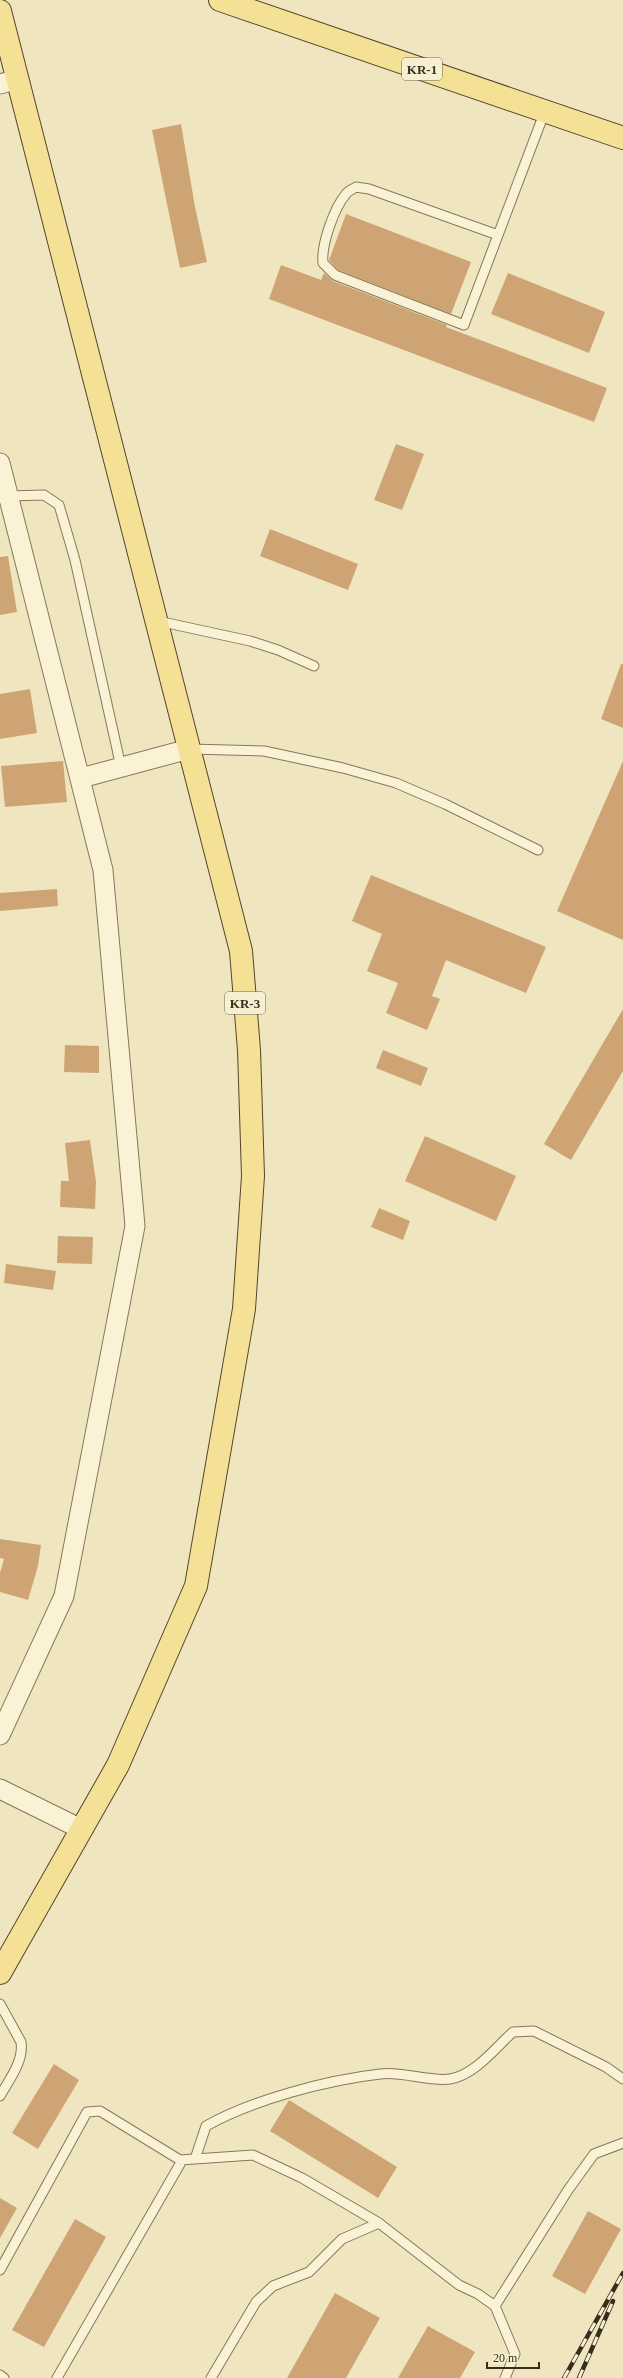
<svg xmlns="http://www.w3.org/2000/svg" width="623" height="2378" font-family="'Times New Roman',serif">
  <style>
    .building { fill: #cea475 }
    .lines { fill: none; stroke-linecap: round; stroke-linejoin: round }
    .service-casing { stroke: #897758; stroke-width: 11 }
    .minor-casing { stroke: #897758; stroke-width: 21 }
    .primary-casing { stroke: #56442c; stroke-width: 24 }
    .service { stroke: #faf2d4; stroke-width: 9 }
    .minor { stroke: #faf2d4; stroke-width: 19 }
    .primary { stroke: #f4e196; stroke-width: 22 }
    .rail-casing { stroke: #382d1c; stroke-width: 4.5 }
    .rail { stroke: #f6efd0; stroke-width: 3; stroke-dasharray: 9; stroke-linecap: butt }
    .labels { text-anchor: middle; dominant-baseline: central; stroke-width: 3; stroke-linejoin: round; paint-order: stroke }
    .shield { fill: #f6efd0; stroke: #716752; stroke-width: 1 }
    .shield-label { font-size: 13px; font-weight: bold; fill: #382d1c }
  </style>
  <rect width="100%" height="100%" fill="#efe6c0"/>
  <path class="building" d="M181 124 195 207 207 262 180 268 152 130Z
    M346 214 471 262 451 314 338 270 329 260Z
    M281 265 321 280 324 273 333 281 447 325 446 327 607 388 594 422 269 299Z
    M508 273 605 312 589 353 491 314Z
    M396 444 424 454 402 510 374 500Z
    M270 529 358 564 348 590 260 556Z
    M8 556 17 612 0 615V557Z
    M621 664H623V728L601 719Z
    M30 689 37 733 0 739V694Z
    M63 761 67 802 5 807 1 766Z
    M623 761V940L557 911Z
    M371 875 546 947 526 993 446 960 432 996 440 999 427 1030 386 1013 398 983 367 971 382 934 352 921Z
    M57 889 58 906 0 911V893Z
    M623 1009V1071L571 1160 544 1144Z
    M65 1045 99 1046V1073L64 1072Z
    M383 1050 428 1068 421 1086 376 1068Z
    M425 1136 516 1176 496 1221 405 1181Z
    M90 1140 96 1182 95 1209 60 1207 61 1181H69L65 1143Z
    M379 1208 410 1221 403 1240 371 1227Z
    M58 1236 93 1237 92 1264 57 1263Z
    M6 1264 56 1271 53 1290 4 1283Z
    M0 1539 41 1545 38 1566 28 1600 0 1592V1573L4 1559 0 1558Z
    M54 2064 79 2080 38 2149 12 2133Z
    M289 2100 397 2167 378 2198 270 2131Z
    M0 2198 17 2208 0 2238Z
    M588 2211 621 2229 585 2294 552 2276Z
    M75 2219 106 2237 44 2347 12 2330Z
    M335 2293 380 2318 346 2378H287Z
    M428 2326 475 2352 460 2378H398Z"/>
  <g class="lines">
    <g class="service-casing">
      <path id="service" d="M498 235 369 189 356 187C353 189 348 191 346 194 334 208 321 245 323 263L335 275 464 325 545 111
        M8 496 44 495 59 505 75 560 121 767
        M158 621 250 641 278 650 314 666
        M189 749 264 751 343 768 396 783 445 804 538 850
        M0 2004 21 2042C24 2061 9 2080 0 2096
        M195 2159 206 2126C252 2100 327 2080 380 2074 401 2071 430 2082 450 2079 475 2075 495 2048 513 2032L534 2031 606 2067 623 2079
        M180 2160 253 2155 302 2178 379 2223 459 2285 478 2294 495 2306 515 2354 505 2378
        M0 2270 87 2112 100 2111 180 2160V2164L57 2378
        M495 2306 568 2190 594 2154 623 2143
        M0 2375 4 2378
        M211 2378 256 2302 273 2286 309 2272 342 2239 379 2223"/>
    </g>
    <g class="minor-casing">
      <path id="minor" d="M0 84 18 79
        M0 463 103 870 135 1226 64 1596 0 1735
        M81 778 189 749
        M0 1789 81 1829"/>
    </g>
    <g class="primary-casing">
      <path id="primary" d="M220 0 623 138
        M0 11 241 951 249 1050 253 1176 244 1309 196 1586 118 1765 0 1973"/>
    </g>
    <use href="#service" class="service"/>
    <use href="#minor" class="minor"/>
    <use href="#primary" class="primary"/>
    <g class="rail-casing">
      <path id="rail" d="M564 2378 623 2273
        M579 2378 613 2301"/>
    </g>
    <use href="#rail" class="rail"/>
  </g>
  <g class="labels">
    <g class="shield">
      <rect x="402" y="58" width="40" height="22" rx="3"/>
      <rect x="225" y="992" width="40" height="22" rx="3"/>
    </g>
    <g class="shield-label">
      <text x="422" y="69">KR-1</text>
      <text x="245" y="1003">KR-3</text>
    </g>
  </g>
  <path d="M487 2362v6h52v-6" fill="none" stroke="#382d1c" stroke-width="2"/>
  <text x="493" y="2362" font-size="12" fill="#382d1c" stroke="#f6efd0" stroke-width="3" paint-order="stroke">20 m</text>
</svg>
